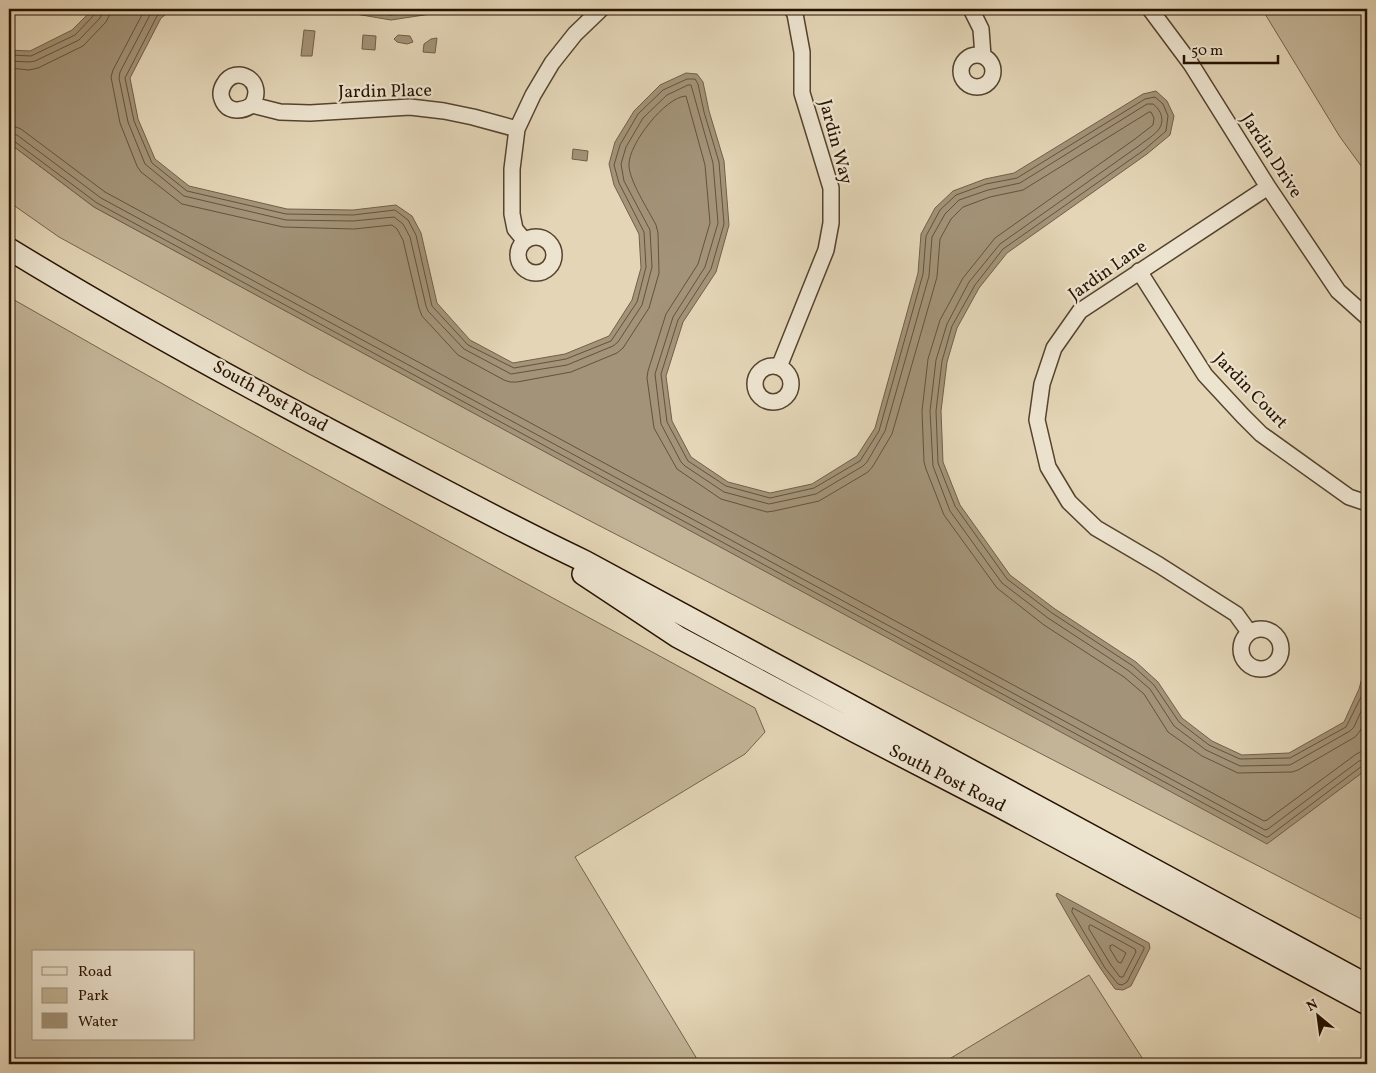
<svg xmlns="http://www.w3.org/2000/svg" width="1376" height="1073" font-family="Vollkorn,serif">
  <style>
    .green { fill: #c3b497; stroke: #74634c; fill-rule: evenodd }
    .water { fill: #a39378; stroke: #715f48 }
    .lines { fill: none; stroke-linecap: round; stroke-linejoin: round }
    .shore { stroke: #64523c; stroke-width: 1 }
    .street-casing { stroke: #55432e; stroke-width: 18 }
    .secondary-casing { stroke: #261200; stroke-width: 24 }
    .street { stroke: #ede4d0; stroke-width: 15 }
    .secondary { stroke: #ede4d0; stroke-width: 21 }
    .labels { text-anchor: middle; dominant-baseline: central; stroke-width: 4.5; stroke-linejoin: round; paint-order: stroke }
    .street-label { font-size: 18px; fill: #261200; stroke: #ede4d0 }
  </style>
  <rect width="100%" height="100%" fill="#e3d5b6"/>
  <filter id="stains"><feTurbulence type="fractalNoise" baseFrequency=".004" numOctaves="4"/><feColorMatrix values="0 0 0 0 .2 0 0 0 0 .09 0 0 0 0 .02 0 0 0 .5 -.17"/></filter>
  <radialGradient id="worn" r=".72"><stop offset=".6" stop-color="#630" stop-opacity="0"/><stop offset="1" stop-color="#630" stop-opacity=".3"/></radialGradient>
  <path class="green" d="M1262 9H1367V174L1340 137Z
    M9 143 94 207 1267 843 1367 769V922L596 524 307 373 59 237 9 202Z
    M9 297C255 438 506 572 755 708L765 732 745 754 575 857 700 1064H9ZM34 952H194V1039H34Z
    M1089 975 1146 1064H941Z"/>
  <path class="water" d="M93 9H173L161 18 130 78 138 119 155 159 189 186 287 209 353 210 396 205 412 216 421 233 437 303 470 340 513 363 565 354 609 336 632 300 641 268 639 234 614 185 609 164 615 142 634 111 660 85 686 73 697 74 703 82 709 111 724 161 729 225 716 272 683 322 666 376 672 421 691 457 728 482 770 493 812 484 857 456 875 428 918 273 921 234 935 208 953 191 985 179 1014 173 1143 94 1156 91 1167 101 1174 116 1170 135 1147 154 1007 253 979 288 957 328 947 362 941 411 943 462 960 505 1010 575 1055 609 1136 662 1158 682 1182 718 1212 741 1242 755 1289 753 1344 722 1359 689 1367 660V769L1267 844 94 207 9 143V50L30 51 72 30Z
    M326 9H464L391 20Z
    M304 30 315 31 312 56H301Z
    M363 35 376 36 375 50 362 49Z
    M398 35 410 36 413 42 407 44 397 42 394 39Z
    M437 38 435 53 423 52 424 44 431 39Z
    M573 149 588 151 587 161 572 159Z
    M1057 893 1149 943 1150 948 1131 986 1123 990 1115 989C1093 959 1074 927 1056 895Z"/>
  <g class="lines">
    <path class="shore" d="M145 9 113 70 111 77 120 123 137 166 141 172 182 204 283 227 354 229 392 225 397 229 403 240 419 308 422 316 458 355 504 380 510 382H517L571 372 617 353 623 348 649 308 659 273 658 233 656 225C649 211 628 179 629 164 629 144 665 97 686 96L705 165 710 223 698 264 666 314 648 371 647 378 654 428 677 469 721 499 767 512 774 511 819 501 868 472 873 466 892 434 937 277 940 239 951 219 963 207 990 197 1023 190 1149 112H1151L1154 118 1153 125 1135 139 995 238 963 278 940 320 928 359 922 411 924 462 926 469 944 515 997 588 1044 625 1124 677 1144 694 1168 732 1202 756 1238 773 1292 772 1298 770 1355 737 1360 731 1367 716
      M155 9 151 13 120 72 119 78 128 122 145 164 184 196 286 220 353 221 394 217 403 224 410 237 426 306 428 311 464 349 511 374 567 365 613 346 618 342 642 305 652 267 650 230 624 181 621 164 626 147 643 118 667 95 688 85H691L713 163 718 223 705 267 673 317 655 374 661 424 681 462 685 466 724 492 769 504 816 494 863 466 867 462 885 431 929 276 932 237 945 214 959 200 988 190 1020 183 1147 104H1153C1161 110 1165 120 1159 129 1155 135 1146 140 1140 145L1000 244 969 282 947 324 936 360 930 411 933 466 950 511 1002 583 1048 618 1129 671 1150 689 1174 726 1206 750 1240 766 1290 765 1350 731 1354 727 1367 698
      M165 9 157 16 125 78 134 121 152 163 187 191 286 214 353 215 395 210 408 220 416 235 432 306 468 345 514 368 566 359 611 341 637 302 646 267 644 232 619 183 614 165 620 145 638 114 663 90 687 79H695L698 84 704 112 719 162 724 224 711 269 678 320 661 374 667 422 688 461 726 486 770 498 814 488 860 461 879 431 923 274 926 236 940 210 956 195 986 184 1017 178 1145 99 1155 97 1163 104 1168 116 1166 131 1144 150 1003 249 975 285 952 326 942 361 936 411 938 463 955 506 1007 579 1052 613 1133 666 1154 685 1179 722 1209 745 1240 759 1290 758 1346 727 1364 691 1367 678
      M353 9 391 15 432 9
      M9 55 31 56 75 35 95 14 96 9
      M9 61 29 62 35 61 79 40 100 18 102 14 103 9
      M9 68 29 70 38 68 83 46 106 22 109 16 110 9
      M9 126 16 127 21 129 105 192 1264 821 1267 820 1355 755 1360 752 1367 751
      M9 133 17 135 101 198 1265 830 1268 829 1359 761 1367 759
      M9 140 14 141 97 203 1266 837H1268L1362 766 1367 765
      M1073 908 1144 947V949L1127 982 1122 985 1118 984 1105 968 1072 912Z
      M1091 925 1135 949 1136 952 1123 977H1120L1111 965 1089 929V926Z
      M1113 945 1126 953 1121 963 1118 962 1110 949V946Z"/>
    <g class="street-casing">
      <path id="street" d="M971 9 981 29 983 56
        M1150 9 1191 64 1268 187 1338 291 1367 317
        M961 71a16 16 0 1 1 32 0a16 16 0 1 1-32 0Z
        M252 105C267 80 235 64 224 84 221 89 220 94 222 99 227 113 242 112 252 105L280 112 310 113 410 107 444 111 473 117 517 129
        M518 255a18 18 0 1 1 36 0a18 18 0 1 1-36 0Z
        M525 241 515 229 512 214V169L517 129 533 95 552 63 575 34 601 9
        M1139 271 1205 375 1243 416 1261 434 1349 497 1367 503
        M755 384a18 18 0 1 1 36 0a18 18 0 1 1-36 0Z
        M779 367 826 250 831 223V188L802 93V52L795 14 792 9
        M1241 649a20 20 0 1 1 40 0a20 20 0 1 1-40 0Z
        M1249 632 1236 614 1159 565 1096 528 1069 502 1048 467 1037 420 1042 384 1054 348 1080 311 1268 187"/>
    </g>
    <g class="secondary-casing">
      <path id="secondary" d="M9 249C127 321 249 388 372 452 442 489 512 527 584 561L1367 985
        M583 574 678 637 856 732 997 805 1367 1004"/>
    </g>
    <use href="#street" class="street"/>
    <use href="#secondary" class="secondary"/>
  </g>
  <g class="labels">
    <g class="street-label">
      <text transform="translate(385 92) rotate(-1)">Jardin Place</text>
      <text transform="translate(835 142) rotate(75)">Jardin Way</text>
      <text transform="translate(1271 156) rotate(57)">Jardin Drive</text>
      <text transform="translate(1108 271) rotate(-35)">Jardin Lane</text>
      <text transform="translate(1250 391) rotate(46)">Jardin Court</text>
      <text transform="translate(270 397) rotate(29)">South Post Road</text>
      <text transform="translate(947 779) rotate(27)">South Post Road</text>
    </g>
  </g>
  <rect width="1376" height="1073" fill="none" stroke="#e3d5b6" stroke-width="30"/>
  <rect x="10" y="10" width="1356" height="1053" fill="none" stroke="#261200" stroke-width="2.5"/>
  <rect x="15" y="15" width="1346" height="1043" fill="none" stroke="#261200"/>
  <rect x="32" y="950" width="162" height="90" fill="#ede4d0" stroke="#9d907d"/>
  <rect x="42" y="967" width="25" height="8" fill="#ede4d0" stroke="#9d907d"/>
  <text x="78" y="976" font-size="15" fill="#261200">Road</text>
  <rect x="42" y="988" width="25" height="15" fill="#c3b497" stroke="#9d907d"/>
  <text x="78" y="1000" font-size="15" fill="#261200">Park</text>
  <rect x="42" y="1013" width="25" height="15" fill="#a39378" stroke="#9d907d"/>
  <text x="78" y="1026" font-size="15" fill="#261200">Water</text>
  <g transform="translate(1318 1016) rotate(331)" stroke="#ede4d0" stroke-width="4" paint-order="stroke">
  <path d="M0-4L9 19L0 12L-9 19Z" fill="#261200"/>
  <text y="-8" font-size="14" font-weight="bold" text-anchor="middle" fill="#261200">N</text>
  </g>
  <path d="M1184 55v8h94v-8" fill="none" stroke="#261200" stroke-width="2.5"/>
  <text x="1191" y="55" font-size="15" fill="#261200" stroke="#ede4d0" stroke-width="4" paint-order="stroke">50 m</text>
  <rect width="100%" height="100%" filter="url(#stains)"/>
  <rect width="100%" height="100%" fill="url(#worn)"/>
</svg>
